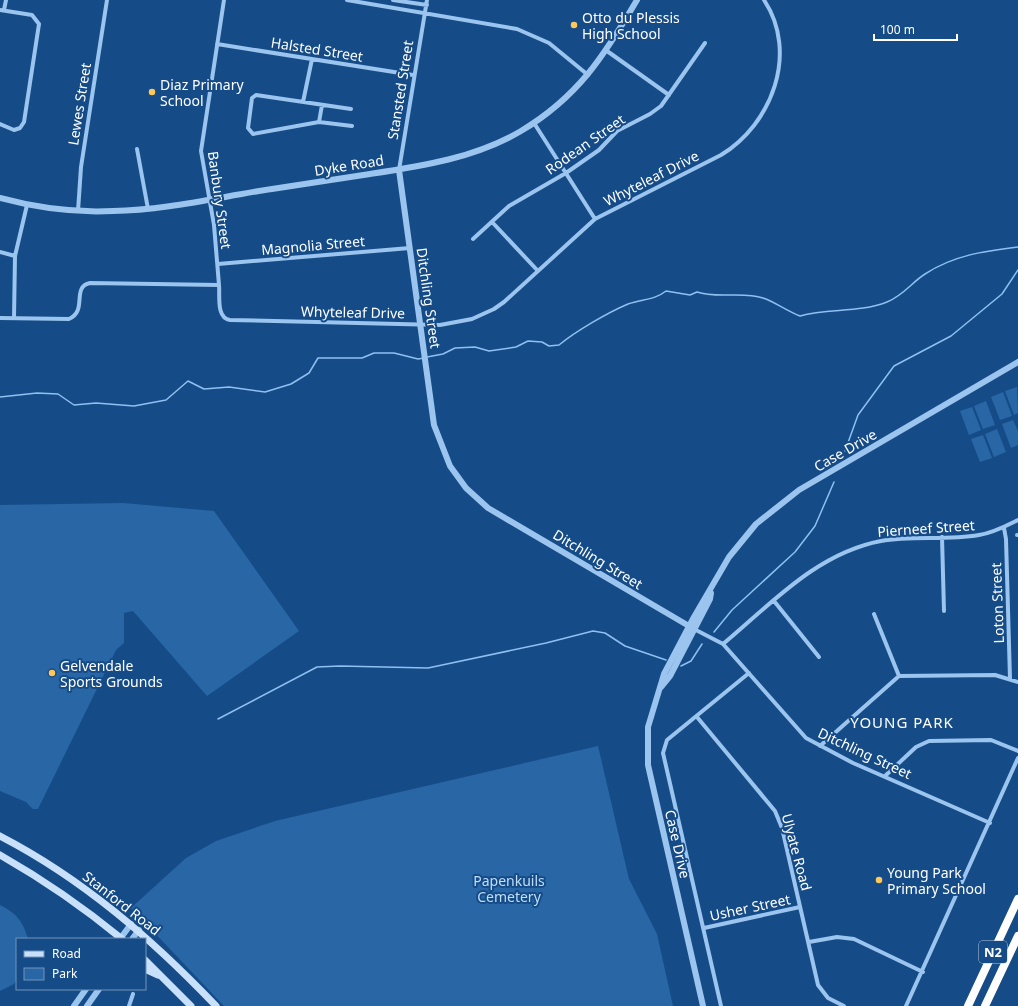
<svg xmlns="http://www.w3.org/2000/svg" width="1018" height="1006" font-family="'Noto Sans',sans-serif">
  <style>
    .green { fill: #2866a6 }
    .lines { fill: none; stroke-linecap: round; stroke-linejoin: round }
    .stream { stroke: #8ec0f1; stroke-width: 1.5 }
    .minor { stroke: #9bc4ee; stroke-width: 4 }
    .tertiary { stroke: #9bc4ee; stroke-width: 6 }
    .secondary { stroke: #c9e0fa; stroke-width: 7 }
    .motorway { stroke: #fff; stroke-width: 8 }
    .poi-dot { fill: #ffc859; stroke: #154c88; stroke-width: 1.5 }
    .labels { text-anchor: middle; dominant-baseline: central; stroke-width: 4; stroke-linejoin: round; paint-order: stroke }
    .shield { fill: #154c88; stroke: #b9c9db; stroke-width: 1 }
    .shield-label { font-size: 13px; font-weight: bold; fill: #fff }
    .poi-label { font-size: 14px; fill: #fff; stroke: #154c88; text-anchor: start }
    .street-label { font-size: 14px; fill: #fff; stroke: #154c88 }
    .park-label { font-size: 14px; fill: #c1defb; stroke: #154c88 }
    .neighbourhood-label { font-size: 15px; letter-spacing: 1px; fill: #fff; stroke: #154c88 }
  </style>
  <rect width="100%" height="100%" fill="#154c88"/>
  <path class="green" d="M1017 387 1018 413 1014 415 1005 391Z
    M1003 392 1012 416 1000 420 991 397Z
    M986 401 995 425 983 429 974 406Z
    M972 407 981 430 969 435 960 411Z
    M1013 420 1018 431V445L1011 448 1002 424Z
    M997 429 1006 452 994 457 985 434Z
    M983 435 992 458 980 462 971 439Z
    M123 503 214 511 299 631 207 696 133 611 124 613V643L116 650 38 809H33L26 802 0 791V505Z
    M598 746 629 879 657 934 673 1006H224L131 908 186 858 216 841 275 821Z
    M0 905C16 913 23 921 28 939H17V979L14 984 0 991Z"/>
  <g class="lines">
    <path class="stream" d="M427 357 443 354 455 348 475 347 489 351 516 347 528 341 542 342 549 346 559 345C576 331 607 313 628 304 642 299 655 300 666 291L690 295 697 292C716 299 743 291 763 298 775 302 787 311 800 316 828 308 859 313 887 302 904 295 911 283 925 274 954 255 985 251 1018 247
      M0 397 37 393 58 394 74 405 96 403 134 406 166 400 188 381 204 389 229 387 265 392 291 384 309 373 318 358H362L374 353H394L418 359 424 358
      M845 451 858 415 894 366 951 336 1002 294 1018 270
      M714 632 732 610 795 552 815 526 834 482
      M681 666 691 661 702 644
      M218 719 317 667 340 666 428 668 546 643 593 631 605 633 625 646 666 660"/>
    <path class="minor" d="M347 0 517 29 549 43 588 75
      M393 0 427 5
      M0 10 32 15 39 24 24 122 20 128 14 130 0 124
      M4 10 6 0
      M217 44 413 75
      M607 51 669 95
      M303 102 312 59
      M351 109 256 95 252 98 248 128 253 134 319 122 352 126
      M319 122 322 105
      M534 123 595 219
      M137 149 148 209
      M399 170 427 0
      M78 211 81 167 107 0
      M492 222 538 271
      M473 239 509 206 566 173 599 150 617 131 650 114 661 106 705 43
      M0 252 15 256
      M218 264 410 248
      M219 285 214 225 201 151 224 0
      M0 318 69 319C88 311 71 287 90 283L219 285C220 296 216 318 230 320L440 325 472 319 494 309 504 302 595 219 721 155C772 124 799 53 764 0
      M14 318 15 256 27 205
      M1004 528 1006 539 1010 679
      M1017 535H1018
      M942 537 944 611
      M774 601 819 657
      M874 614 899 676
      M694 629 723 644 806 738 853 763 990 823
      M723 644C771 604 817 553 881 541 913 535 946 541 979 535 993 533 1006 526 1018 520
      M697 717 775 811 782 828 818 985 828 998 844 1006
      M820 746 899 676 995 675 1018 682
      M885 776 916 747 929 741 991 740 1018 751
      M704 928 800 907
      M809 942 837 937 854 939 923 972
      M129 1006 133 994
      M721 1006 663 753 667 740 749 673
      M906 1006 1018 758"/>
    <path class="tertiary" d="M399 170 434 425 450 466 466 488 488 508 694 629
      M0 198C37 208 75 213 113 211 166 210 219 197 272 189 305 184 338 179 370 174 422 166 475 158 521 131 578 97 604 56 637 0
      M661 687 670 676 710 599 711 593
      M120 939 131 924
      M132 939 139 930
      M74 1006 86 989
      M87 1006 99 989
      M703 1006 648 765V727L664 674 694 617 729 557 756 524 799 490 1018 362"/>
    <path class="secondary" d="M0 836C83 879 152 939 216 1006
      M0 855C44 880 83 907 122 939
      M145 960 191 1006
      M145 969 158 975"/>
    <path class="motorway" d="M968 1006 1018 899
      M985 1006 1018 936"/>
  </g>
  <g class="poi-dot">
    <circle cx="574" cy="25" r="4"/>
    <circle cx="152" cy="92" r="4"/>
    <circle cx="52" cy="673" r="4"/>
    <circle cx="879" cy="880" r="4"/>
  </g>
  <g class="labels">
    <rect class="shield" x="979" y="941" width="28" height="22" rx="3"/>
    <g class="shield-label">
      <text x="993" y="952">N2</text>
    </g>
    <g class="poi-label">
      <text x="582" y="17">Otto du Plessis<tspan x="582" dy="16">High School</tspan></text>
      <text x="160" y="84">Diaz Primary<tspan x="160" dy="16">School</tspan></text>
      <text x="60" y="665">Gelvendale<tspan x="60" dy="16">Sports Grounds</tspan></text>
      <text x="887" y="872">Young Park<tspan x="887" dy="16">Primary School</tspan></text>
    </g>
    <g class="street-label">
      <text transform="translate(317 49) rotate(9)">Halsted Street</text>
      <text transform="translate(400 90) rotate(-81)">Stansted Street</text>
      <text transform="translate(79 104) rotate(-81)">Lewes Street</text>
      <text transform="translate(585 144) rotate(-35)">Rodean Street</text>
      <text transform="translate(349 165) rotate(-9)">Dyke Road</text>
      <text transform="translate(651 178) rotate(-27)">Whyteleaf Drive</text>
      <text transform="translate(220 200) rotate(82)">Banbury Street</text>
      <text transform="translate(313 245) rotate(-5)">Magnolia Street</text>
      <text transform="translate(429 298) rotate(82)">Ditchling Street</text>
      <text transform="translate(353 312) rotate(1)">Whyteleaf Drive</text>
      <text transform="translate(845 450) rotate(-30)">Case Drive</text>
      <text transform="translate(926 528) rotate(-4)">Pierneef Street</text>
      <text transform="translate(598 559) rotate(31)">Ditchling Street</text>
      <text transform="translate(997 603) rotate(-92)">Loton Street</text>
      <text transform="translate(865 753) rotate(25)">Ditchling Street</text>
      <text transform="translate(678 844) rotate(77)">Case Drive</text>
      <text transform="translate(797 852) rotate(75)">Ulyate Road</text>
      <text transform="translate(122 903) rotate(38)">Stanford Road</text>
      <text transform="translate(750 907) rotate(-12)">Usher Street</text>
    </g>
    <g class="park-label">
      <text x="509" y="880">Papenkuils<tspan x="509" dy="16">Cemetery</tspan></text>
    </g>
    <g class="neighbourhood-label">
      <text x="902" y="722">YOUNG PARK</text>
    </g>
  </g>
  <rect x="16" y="938" width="130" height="52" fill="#154c88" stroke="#7394b8"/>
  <rect x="24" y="951" width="20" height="6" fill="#c9e0fa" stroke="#7394b8"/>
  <text x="52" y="958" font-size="12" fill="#ffffff">Road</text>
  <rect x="24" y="968" width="20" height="12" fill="#2866a6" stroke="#7394b8"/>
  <text x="52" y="978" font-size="12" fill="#ffffff">Park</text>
  <path d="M874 34v6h83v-6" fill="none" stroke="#ffffff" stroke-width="2"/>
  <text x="880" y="34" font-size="12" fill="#ffffff" stroke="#154c88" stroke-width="3" paint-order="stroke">100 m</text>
</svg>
